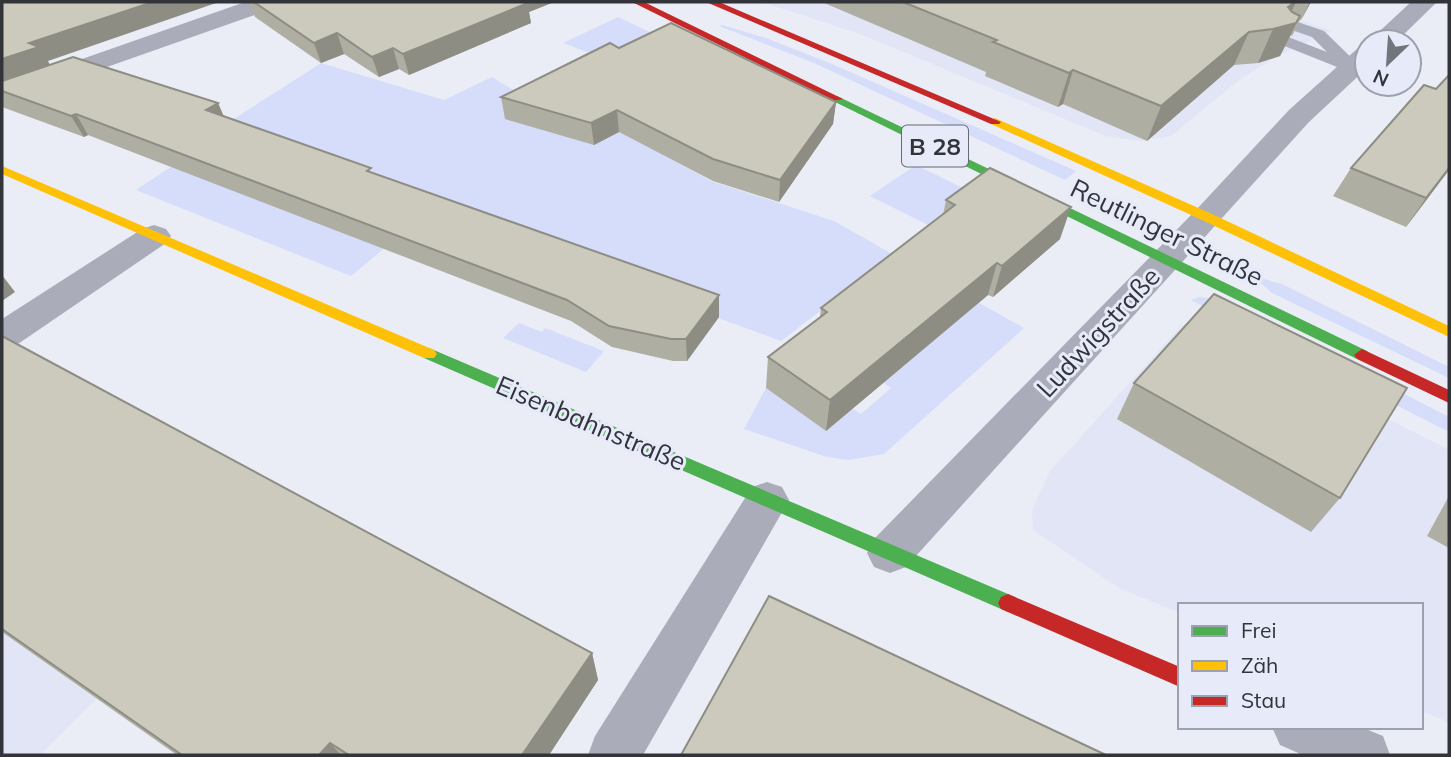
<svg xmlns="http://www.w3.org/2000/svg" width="1451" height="757" font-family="Mulish,sans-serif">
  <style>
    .built { fill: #e1e5f6 }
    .green { fill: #d6ddfa }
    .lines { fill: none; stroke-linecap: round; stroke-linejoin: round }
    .lane { fill: #aaadb9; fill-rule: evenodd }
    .street { fill: #aaadb9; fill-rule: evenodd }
    .fast { fill: #4caf50; fill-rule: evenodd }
    .slow { fill: #ffc107; fill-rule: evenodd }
    .jam { fill: #c62828; fill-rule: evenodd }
    .wall { fill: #afaea3 }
    .shaded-wall { fill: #8e8d84 }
    .building { fill: #cbcabd; stroke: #8e8d84; stroke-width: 2 }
    .labels { text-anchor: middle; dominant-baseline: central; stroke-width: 6; stroke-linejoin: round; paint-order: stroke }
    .shield { fill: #e6eaf9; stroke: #686b73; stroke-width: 2 }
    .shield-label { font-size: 24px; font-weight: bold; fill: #32343a }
    .street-label { font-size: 26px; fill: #32343a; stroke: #e6eaf9 }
  </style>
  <rect width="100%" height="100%" fill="#eaedf5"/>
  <path class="built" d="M762 2H1245L1332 31 1281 54 1240 79 1171 136 1141 141 1106 136 860 34Z
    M1182 325 1271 371 1278 363 1449 450V722L1421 711V605H1180V613L1119 588 1033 530 1032 510 1050 471Z
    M2 632 96 699 40 755H2Z"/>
  <path class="green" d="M618 17 673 43 621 131 711 181 834 221 894 255 781 341 428 212 351 276 136 190 171 167 215 131 321 63 444 100 492 77 515 91 587 56 589 53 563 43Z
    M722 25 766 38 832 64 1076 171 1065 180 814 63 719 26Z
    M916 165 971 192 928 225 870 196Z
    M912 265 1024 328 884 454 849 460 827 457 744 429 766 388 826 431 852 408 861 414 891 388 876 378 894 362 902 367 926 347Z
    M1257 277 1282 284 1449 367V378L1272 293 1256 279Z
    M1200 297 1216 299 1279 329 1449 417V432L1191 300Z
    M519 323 542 332 545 328 604 351 586 372 503 338Z"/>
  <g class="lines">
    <path class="lane" d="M1283 17 1324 31 1361 67 1359 71H1347L1277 43 1275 40 1283 35 1327 52 1312 37 1277 25 1275 22 1277 19Z"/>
    <path class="street" d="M245 2H280L277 7 2 104V87Z
      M1411 2H1437L1396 42H1368Z
      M1367 46V68L1309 122 906 567 890 573 874 567 867 553 874 539 1196 210 1289 110 1358 48Z
      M154 225 166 229 171 236 166 243 15 346 2 350V319L142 229Z
      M767 482 782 487 789 500 643 755H588L595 736 752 487Z
      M1272 727H1361L1383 736 1390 755H1303L1280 745Z"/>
    <path class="fast" d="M837 96 1367 351 1370 355 1367 359H1357L833 101 831 99Z
      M429 348 1015 597 1018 603 1015 609 1008 612 1001 609 424 358 421 354 424 350Z"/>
    <path class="slow" d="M995 118 1212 214 1449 326V337L1202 220 991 124V120Z
      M2 166 434 350 437 354 434 358H424L2 174Z"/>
    <path class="jam" d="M632 2H644L843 99 833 101Z
      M706 2H719L1001 122 999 124H991Z
      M1362 349 1449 390V403L1357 359 1354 355Z
      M1008 594 1180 667V687L1001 609 998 603 1001 597Z"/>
  </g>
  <path class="wall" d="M2 2 50 65 218 103 224 117 372 173 719 295V317L687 361H673L612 347 571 321 88 135 84 137 2 107Z
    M249 2H554L529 12 531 23 409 75 399 69 379 77 344 54 321 63 255 17Z
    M822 2H1311L1301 20H1300L1292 36 1291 35 1280 56 1258 63 1234 65 1147 141 1063 104 1058 107 985 76 986 72Z
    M619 48 836 102 833 124 779 202 713 181 619 132 594 145 505 119 501 97Z
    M1351 168 1449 170 1406 227 1333 196Z
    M946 200 1060 239 993 297 988 295 826 431 766 388 768 357 820 317 821 308 943 215Z
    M2 336 592 653 598 680 549 755H177L2 632Z
    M1134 383 1340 498 1311 532 1117 419Z
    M1449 496V548L1427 536Z"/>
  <path class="shaded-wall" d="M153 2H219L48 61 51 67 2 85V60L29 43Z
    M517 2H554L529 12 531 23 409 75 403 54Z
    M1295 2H1296L1285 26 1300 16 1280 56 1258 63 1273 29 1288 7Z
    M1310 2H1311L1301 20Z
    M1249 32 1234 65 1147 141 1161 106Z
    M337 33 344 54 321 63 314 43Z
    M393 48 399 69 379 77 372 57Z
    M1073 70 1063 104 1058 107 1069 73Z
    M836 102 833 124 779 202 780 180Z
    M218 103 227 124 206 110Z
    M617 110 619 132 594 145 591 123Z
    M76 114 88 135 84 137 71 116Z
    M1449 168V170L1406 227 1426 198Z
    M1071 207 1060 239 993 297 1002 266Z
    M997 263 988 295 826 431 830 400Z
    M2 275 15 292 2 301Z
    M719 295V317L687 361 686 339Z
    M592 653 598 680 549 755H522Z
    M330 743 341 755H319Z"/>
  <path class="building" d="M2 2H153L29 43 39 47 2 59Z
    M254 2H526L528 3 403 54 393 48 372 57 337 33 314 43Z
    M903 2H1295L1288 7 1292 12 1300 16 1296 23 1273 29 1249 32 1161 106 1073 70 1069 73 993 42 997 40Z
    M671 23 836 102 780 180 713 159 617 110 591 123 501 97 610 43 619 48Z
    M73 57 218 103 206 110 371 168 367 171 719 295 686 339H671L609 326 567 300 76 114 71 116 2 91V81Z
    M1449 75V168L1426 198 1351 168 1424 85 1436 89Z
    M990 168 1071 207 1002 266 997 263 830 400 768 357 827 312 821 308 955 205 946 200Z
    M1214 294 1407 388 1340 498 1134 383Z
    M2 336 592 653 522 755H349L330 743 319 755H182L2 629Z
    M769 596 1106 755H681Z"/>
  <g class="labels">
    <rect class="shield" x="902" y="125.5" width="66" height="41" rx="5"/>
    <g class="shield-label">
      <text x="935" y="146">B 28</text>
    </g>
    <g class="street-label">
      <text transform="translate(1167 232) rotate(26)">Reutlinger Straße</text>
      <text transform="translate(1098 332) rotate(-47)">Ludwigstraße</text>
      <text transform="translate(591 423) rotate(23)">Eisenbahnstraße</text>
    </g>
  </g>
  <rect width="1451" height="757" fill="none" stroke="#32343a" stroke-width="7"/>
  <rect x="1178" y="603" width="245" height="126" fill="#e6eaf9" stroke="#9ea1ad" stroke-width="2"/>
  <rect x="1192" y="626" width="35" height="10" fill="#4caf50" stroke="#9ea1ad" stroke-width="2"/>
  <text x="1241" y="638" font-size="21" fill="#32343a">Frei</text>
  <rect x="1192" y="661" width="35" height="10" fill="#ffc107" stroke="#9ea1ad" stroke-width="2"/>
  <text x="1241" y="673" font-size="21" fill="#32343a">Zäh</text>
  <rect x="1192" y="696" width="35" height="10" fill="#c62828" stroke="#9ea1ad" stroke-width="2"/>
  <text x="1241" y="708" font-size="21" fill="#32343a">Stau</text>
  <g transform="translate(1388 63) rotate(205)"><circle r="33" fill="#e6eaf9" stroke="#9ea1ad" stroke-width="2"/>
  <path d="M0-5L12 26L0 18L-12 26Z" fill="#72757b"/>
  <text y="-10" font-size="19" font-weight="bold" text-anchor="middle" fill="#32343a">N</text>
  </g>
</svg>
